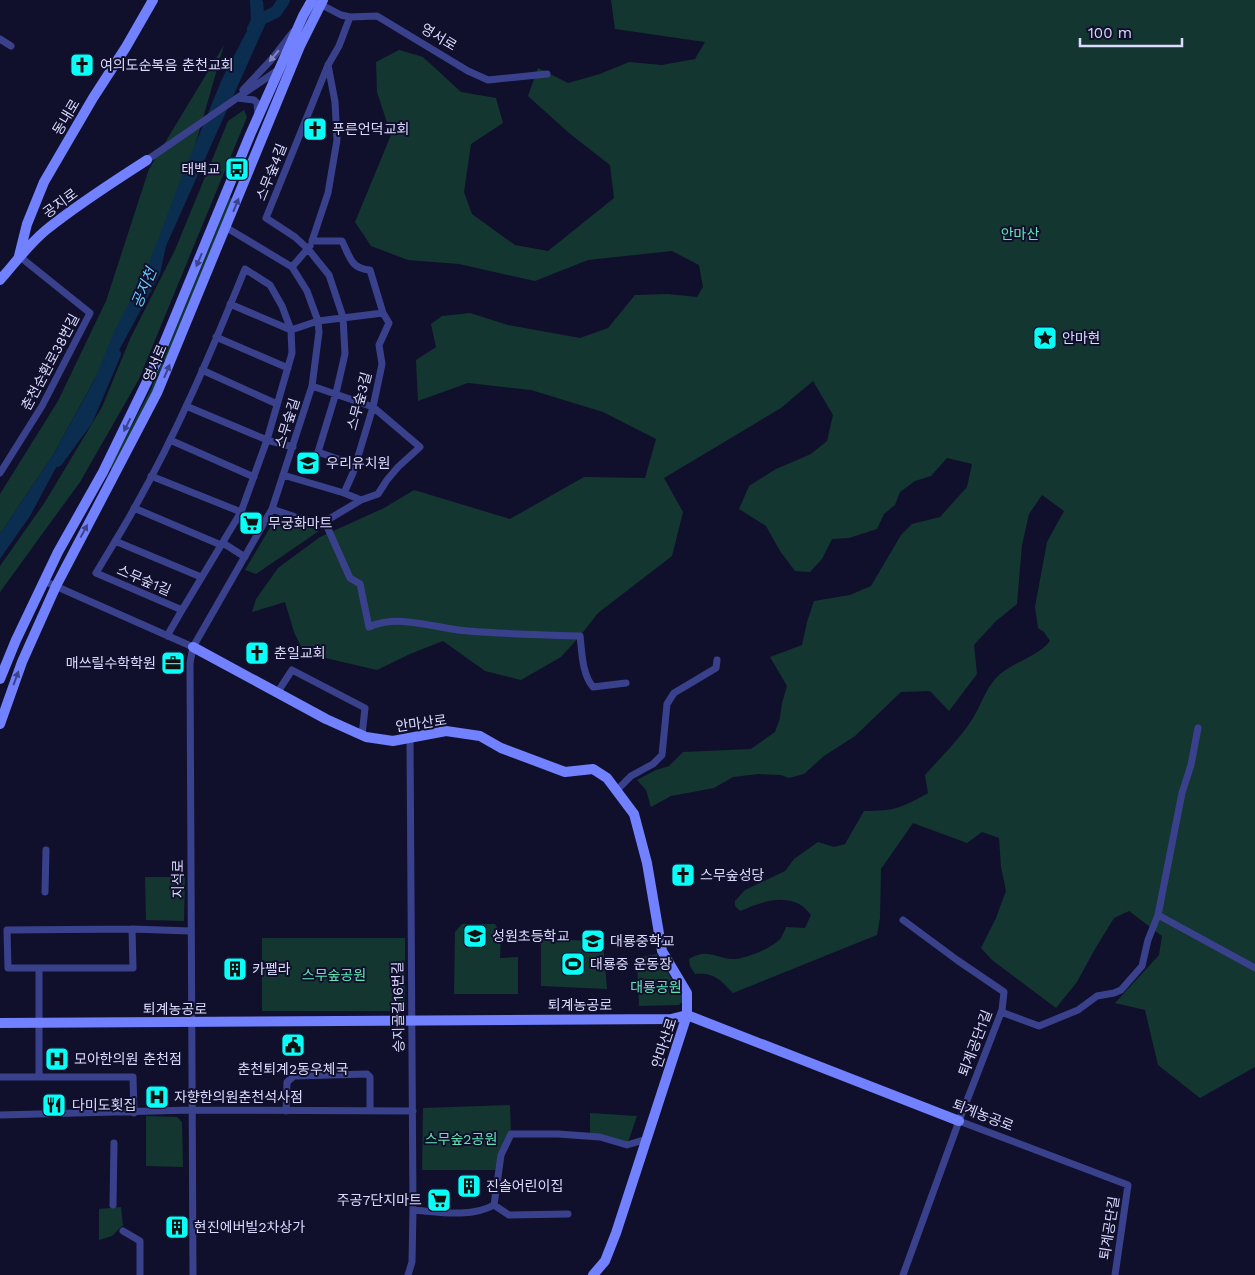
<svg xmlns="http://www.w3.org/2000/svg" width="1255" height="1275" font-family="'Work Sans','Noto Sans KR',sans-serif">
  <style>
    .green { fill: #133630 }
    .water { fill: #0b2d50 }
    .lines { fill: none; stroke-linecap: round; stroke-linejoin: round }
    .river { stroke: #0b2d50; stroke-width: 12 }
    .street { stroke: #3a418c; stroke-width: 7 }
    .secondary { stroke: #7281ff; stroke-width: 10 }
    .oneway { fill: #8286c0 }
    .oneway2 { fill: #3d438b }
    .labels { text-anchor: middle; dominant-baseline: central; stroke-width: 4; stroke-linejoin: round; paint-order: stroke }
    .street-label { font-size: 14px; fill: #dbdbff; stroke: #11102c }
    .poi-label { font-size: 14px; fill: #dbdbff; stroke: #11102c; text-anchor: start }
    .park-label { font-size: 14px; fill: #61e5b3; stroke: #11102c }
    .water-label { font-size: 15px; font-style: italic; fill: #69cdff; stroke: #11102c }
  </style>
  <rect width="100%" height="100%" fill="#11102c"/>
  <path class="green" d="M611 0H1255V1067L1200 1098 1158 1065 1145 1010 1115 1003 1159 955 1162 936 1129 911 1114 918 1095 949 1077 982 1056 1008 992 960 981 948 996 918 1006 891 1001 867 999 838 982 832 967 843 913 823 881 869 880 918 877 935 733 993C720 980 715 972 695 974L690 966 689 959C707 948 713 957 731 959 743 960 773 948 781 938 783 934 785 930 786 927L805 928 811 915C808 911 803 906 799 904 779 894 758 904 740 911L735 906V901L745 890 785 871 794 859 818 842 834 847 845 844 864 811C895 811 901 808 928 793L925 775C941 757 960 739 973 718 981 705 985 690 996 678 1011 662 1035 659 1050 641L1044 632 1038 628 1035 607 1047 542 1064 511 1042 495 1029 514 1022 545 1017 604 996 621 974 645 977 674 949 711 930 691 901 692 855 736 824 756 804 774 789 778 781 775 758 774 733 777 714 788 671 796 651 807 646 790 637 780 656 770 669 766 683 752 751 749 775 732 780 718 782 703 787 686 770 657 802 645 807 622 814 601 850 595 871 586 901 535 912 524 940 517 967 487 972 464 947 458 931 476 915 481 900 492 895 505 884 514 877 529 849 538 832 539 822 559 810 572 795 571 780 551 766 526 739 509 749 486 776 469 811 454 827 441 833 415 813 381 781 408 664 478 683 512 672 556 598 613 580 636 561 657 521 680 485 671 443 641 410 654 377 670 304 653 294 632 285 602 252 612 256 599 278 568 320 537 384 508 414 490 510 519 584 477 645 478 656 439 603 412 531 390 468 383 418 401 416 360 436 347 431 324 442 316 470 313 508 325 580 338 608 328 635 295 668 294 697 297 703 287 699 265 672 251 588 260 535 281 459 264 408 260 371 246 355 222 391 135 377 92 376 62 399 50 423 57 461 92 496 98 503 123 471 144 464 192 472 214 515 245 548 251 614 198 610 165 569 133 528 96 538 68 568 83 600 74 629 62 662 65 695 59 705 42 615 29Z
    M224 45 178 205 136 304 53 455 0 534V494L58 401 106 301 149 169Z
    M244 110 247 117 139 379 80 482 0 592V566L45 502 102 407 130 339 175 250 228 121Z
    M230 197 233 199 154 391 113 470 111 469V465L151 389Z
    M278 514 319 531 256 574 245 570Z
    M145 877H185L184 921 146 920Z
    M462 924H495L501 936 500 958 518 957V994H454L455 932Z
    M262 938H405V1003L396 1011H262Z
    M541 938 603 942 607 989 541 986Z
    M657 954 674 983 683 995V1001L679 1005 639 1006 637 961 641 957Z
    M510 1105 511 1134 499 1170H422L423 1108Z
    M590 1113 637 1116 627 1145 590 1137Z
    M146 1116 177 1117 182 1122 183 1167 146 1166Z
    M121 1207 123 1225 112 1236 99 1240V1209Z"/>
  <path class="water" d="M263 0 265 25 166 246 160 274 30 516 0 559V534L53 455 94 381 114 332 148 266 177 189 222 79Z"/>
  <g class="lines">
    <path class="river" d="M257 21 276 12 284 0
      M253 29 257 21 256 0
      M57 461 87 420 115 354"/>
    <path class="street" d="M318 3 341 15 350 17 377 16 468 71 488 80 547 74
      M350 17 339 46 328 65 266 218 295 237 308 249 329 275 343 317 345 354 336 393 318 452 355 465
      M0 39 11 46
      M243 90 272 59 293 32
      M237 98 254 100 257 103 258 115
      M147 160 278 70
      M292 267 310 246
      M245 269 270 285 282 306 291 330 292 353 267 440 241 512 182 610 96 573C109 551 123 529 135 507 178 431 212 350 245 269Z
      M230 304 291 330 318 321 383 313
      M216 337 288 368
      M202 370 277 404
      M186 406 267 440 293 447
      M170 440 254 477
      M0 473 42 406 90 313 19 256
      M283 475 344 493 353 473 373 407 382 364 379 345 389 323 383 313 370 270C351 269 350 257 342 241H312L328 193 337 140 335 102 328 65
      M151 476 241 512
      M344 493 361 500
      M134 508 221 545
      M272 509 319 525 361 500 378 494 387 480 398 467 420 447 373 407 312 386
      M325 522 350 578 360 584 369 627C401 613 435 629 468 631 505 634 543 635 580 636 582 652 582 674 593 687L626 683
      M115 541 201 577
      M223 543 245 557
      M44 581 193 647
      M167 636 182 610
      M277 693 292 670 365 708 362 735
      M617 790 631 776 653 764 662 755 667 704 674 693 716 668 717 660
      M45 892 46 850
      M1158 915 1255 968
      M132 929 133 968H8L7 930 132 929 190 931
      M1001 1012 1039 1026 1078 1010 1097 996 1114 993 1121 990 1142 966 1148 940 1158 915 1182 793 1191 765 1198 728
      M0 1077H133L134 1113
      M39 1077V968
      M286 1111 287 1082 294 1076 367 1074 370 1077V1111
      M0 1115 192 1110 413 1111
      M959 1121 1128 1185 1115 1275
      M113 1205 114 1143
      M494 1205 501 1155 511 1134H558L600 1137 627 1145 647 1139
      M413 1210C439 1212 471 1218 494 1205L509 1215 568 1214
      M123 1231 140 1241V1275
      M193 1275 190 663 193 647 272 509 312 386 319 332 318 321 307 291 292 267 227 228
      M408 1275 412 1262 413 1210 410 738
      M903 1275 959 1121 1002 1010 1004 992 957 960 903 920"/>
    <path class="secondary" d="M19 256 27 224 44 182 93 98 126 47 153 0
      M0 280C15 263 28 245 46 230 78 204 113 182 147 160
      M193 647 326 719 366 737 393 741 446 731 480 736 501 748 565 772 593 769 607 778 634 814 647 863 662 951 687 993V1015L616 1233 605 1261 593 1275
      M0 679 16 640 58 552 103 472 156 363 250 135 303 16 312 0
      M0 724 22 662 56 586 157 393 300 46 323 0
      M0 1023 671 1019 687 1015 959 1121"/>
  </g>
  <defs><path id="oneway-solid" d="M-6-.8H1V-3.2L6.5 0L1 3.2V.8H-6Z" transform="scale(1.25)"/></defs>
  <use class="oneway" href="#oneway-solid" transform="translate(274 56) rotate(130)"/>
  <g class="oneway2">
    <use href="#oneway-solid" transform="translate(236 205) rotate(-68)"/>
    <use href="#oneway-solid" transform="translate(199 260) rotate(113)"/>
    <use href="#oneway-solid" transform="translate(167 371) rotate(-67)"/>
    <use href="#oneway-solid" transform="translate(127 425) rotate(117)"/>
    <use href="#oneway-solid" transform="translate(84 531) rotate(-62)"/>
    <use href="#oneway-solid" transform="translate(16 678) rotate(-70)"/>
  </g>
  <defs>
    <g id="church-square" transform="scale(1.25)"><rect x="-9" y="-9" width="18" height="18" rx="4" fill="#07fff7" stroke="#11102c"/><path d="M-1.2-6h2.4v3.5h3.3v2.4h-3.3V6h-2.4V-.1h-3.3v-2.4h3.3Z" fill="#111"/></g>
    <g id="bus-square" transform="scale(1.25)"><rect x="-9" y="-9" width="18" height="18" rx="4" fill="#07fff7" stroke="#11102c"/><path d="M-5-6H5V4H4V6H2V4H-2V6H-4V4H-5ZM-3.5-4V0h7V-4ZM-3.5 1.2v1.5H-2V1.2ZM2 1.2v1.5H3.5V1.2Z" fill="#111"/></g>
    <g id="sight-square" transform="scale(1.25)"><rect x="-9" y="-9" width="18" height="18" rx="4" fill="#07fff7" stroke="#11102c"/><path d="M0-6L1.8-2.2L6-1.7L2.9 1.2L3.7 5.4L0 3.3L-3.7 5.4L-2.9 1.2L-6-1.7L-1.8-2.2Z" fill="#111"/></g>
    <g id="school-square" transform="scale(1.25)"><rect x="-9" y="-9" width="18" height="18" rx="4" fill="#07fff7" stroke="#11102c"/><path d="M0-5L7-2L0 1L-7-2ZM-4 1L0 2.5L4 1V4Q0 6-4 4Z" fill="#111"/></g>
    <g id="supermarket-square" transform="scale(1.25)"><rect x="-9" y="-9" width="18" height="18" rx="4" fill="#07fff7" stroke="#11102c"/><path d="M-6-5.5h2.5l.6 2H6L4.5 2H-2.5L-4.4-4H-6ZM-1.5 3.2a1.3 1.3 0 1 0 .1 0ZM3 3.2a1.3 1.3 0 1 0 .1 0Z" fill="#111"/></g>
    <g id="office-square" transform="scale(1.25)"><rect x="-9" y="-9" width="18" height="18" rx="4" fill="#07fff7" stroke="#11102c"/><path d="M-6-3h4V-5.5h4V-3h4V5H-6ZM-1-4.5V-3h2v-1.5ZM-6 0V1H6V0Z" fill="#111"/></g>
    <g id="stadium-square" transform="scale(1.25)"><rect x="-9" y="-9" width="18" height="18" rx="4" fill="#07fff7" stroke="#11102c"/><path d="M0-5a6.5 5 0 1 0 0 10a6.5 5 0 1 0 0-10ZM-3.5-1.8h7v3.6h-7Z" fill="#111"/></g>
    <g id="building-square" transform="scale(1.25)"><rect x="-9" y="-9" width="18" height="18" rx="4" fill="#07fff7" stroke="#11102c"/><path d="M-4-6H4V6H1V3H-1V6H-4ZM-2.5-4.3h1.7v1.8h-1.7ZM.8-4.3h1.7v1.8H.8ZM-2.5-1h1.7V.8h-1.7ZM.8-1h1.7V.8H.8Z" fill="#111"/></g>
    <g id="civic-square" transform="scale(1.25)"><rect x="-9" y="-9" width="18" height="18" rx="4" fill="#07fff7" stroke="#11102c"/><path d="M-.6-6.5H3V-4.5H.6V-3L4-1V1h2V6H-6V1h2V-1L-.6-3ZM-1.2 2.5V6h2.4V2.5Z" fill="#111"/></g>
    <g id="hospital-square" transform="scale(1.25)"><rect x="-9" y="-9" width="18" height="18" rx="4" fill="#07fff7" stroke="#11102c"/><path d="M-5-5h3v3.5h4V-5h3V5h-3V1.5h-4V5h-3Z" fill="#111"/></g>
    <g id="restaurant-square" transform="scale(1.25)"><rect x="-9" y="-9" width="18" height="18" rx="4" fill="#07fff7" stroke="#11102c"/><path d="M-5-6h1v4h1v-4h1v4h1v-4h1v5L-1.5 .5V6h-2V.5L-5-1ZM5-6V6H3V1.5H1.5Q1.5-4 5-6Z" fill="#111"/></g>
  </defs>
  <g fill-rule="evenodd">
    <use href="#church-square" x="82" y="65"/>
    <use href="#church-square" x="315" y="129"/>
    <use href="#bus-square" x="237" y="169"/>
    <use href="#sight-square" x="1045" y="338"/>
    <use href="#school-square" x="308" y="463"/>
    <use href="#supermarket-square" x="251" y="523"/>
    <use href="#church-square" x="257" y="653"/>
    <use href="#office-square" x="173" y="663"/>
    <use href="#church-square" x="683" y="875"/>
    <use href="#school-square" x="475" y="936"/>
    <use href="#school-square" x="593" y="941"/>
    <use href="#stadium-square" x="573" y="964"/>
    <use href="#building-square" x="235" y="969"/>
    <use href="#civic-square" x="293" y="1045"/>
    <use href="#hospital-square" x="57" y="1059"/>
    <use href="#hospital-square" x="157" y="1097"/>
    <use href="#restaurant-square" x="54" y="1105"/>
    <use href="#building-square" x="469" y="1186"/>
    <use href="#supermarket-square" x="439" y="1200"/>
    <use href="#building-square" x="177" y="1227"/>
  </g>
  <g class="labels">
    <g class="street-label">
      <text transform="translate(439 37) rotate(31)">영서로</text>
      <text transform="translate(66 117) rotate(-59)">동내로</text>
      <text transform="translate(271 172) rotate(-68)">스무숲4길</text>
      <text transform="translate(60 203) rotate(-36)">공지로</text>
      <text transform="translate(50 362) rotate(-62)">춘천순환로38번길</text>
      <text transform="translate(155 363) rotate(-67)">영서로</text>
      <text transform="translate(359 401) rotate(-75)">스무숲3길</text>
      <text transform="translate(287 423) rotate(-72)">스무숲길</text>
      <text transform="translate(144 580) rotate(23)">스무숲1길</text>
      <text transform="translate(421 723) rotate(-8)">안마산로</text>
      <text transform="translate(178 879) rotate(-90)">지석로</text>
      <text x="580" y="1005">퇴계농공로</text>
      <text transform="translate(398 1007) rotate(-91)">승지골길16번길</text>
      <text x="175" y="1009">퇴계농공로</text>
      <text transform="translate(664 1043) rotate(-72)">안마산로</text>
      <text transform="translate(975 1043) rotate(-69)">퇴계공단1길</text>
      <text transform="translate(983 1115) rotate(21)">퇴계농공로</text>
      <text transform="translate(1109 1228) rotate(-81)">퇴계공단길</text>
    </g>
    <g class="poi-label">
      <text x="100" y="65">여의도순복음 춘천교회</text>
      <text x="332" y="129">푸른언덕교회</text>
      <text x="220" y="169" text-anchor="end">태백교</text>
      <text x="1062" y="338">안마현</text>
      <text x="326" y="463">우리유치원</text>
      <text x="268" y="523">무궁화마트</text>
      <text x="274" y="653">춘일교회</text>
      <text x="156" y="663" text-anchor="end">매쓰릴수학학원</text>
      <text x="700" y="875">스무숲성당</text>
      <text x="492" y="936">성원초등학교</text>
      <text x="610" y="941">대룡중학교</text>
      <text x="590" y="964">대룡중 운동장</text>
      <text x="252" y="969">카펠라</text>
      <text x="74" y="1059">모아한의원 춘천점</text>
      <text x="293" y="1069" text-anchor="middle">춘천퇴계2동우체국</text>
      <text x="174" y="1097">자향한의원춘천석사점</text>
      <text x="72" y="1105">다미도횟집</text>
      <text x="486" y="1186">진솔어린이집</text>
      <text x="422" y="1200" text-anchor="end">주공7단지마트</text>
      <text x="194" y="1227">현진에버빌2차상가</text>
    </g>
    <g class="park-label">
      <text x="1020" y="234">안마산</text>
      <text x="334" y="975">스무숲공원</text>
      <text x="656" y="987">대룡공원</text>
      <text x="461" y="1139">스무숲2공원</text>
    </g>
    <g class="water-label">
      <text transform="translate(144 288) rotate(-67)">공지천</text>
    </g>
  </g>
  <path d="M1080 38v8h102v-8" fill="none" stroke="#dbdbff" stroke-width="2.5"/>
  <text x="1088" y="38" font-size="15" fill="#dbdbff" stroke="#11102c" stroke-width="4" paint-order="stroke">100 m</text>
</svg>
